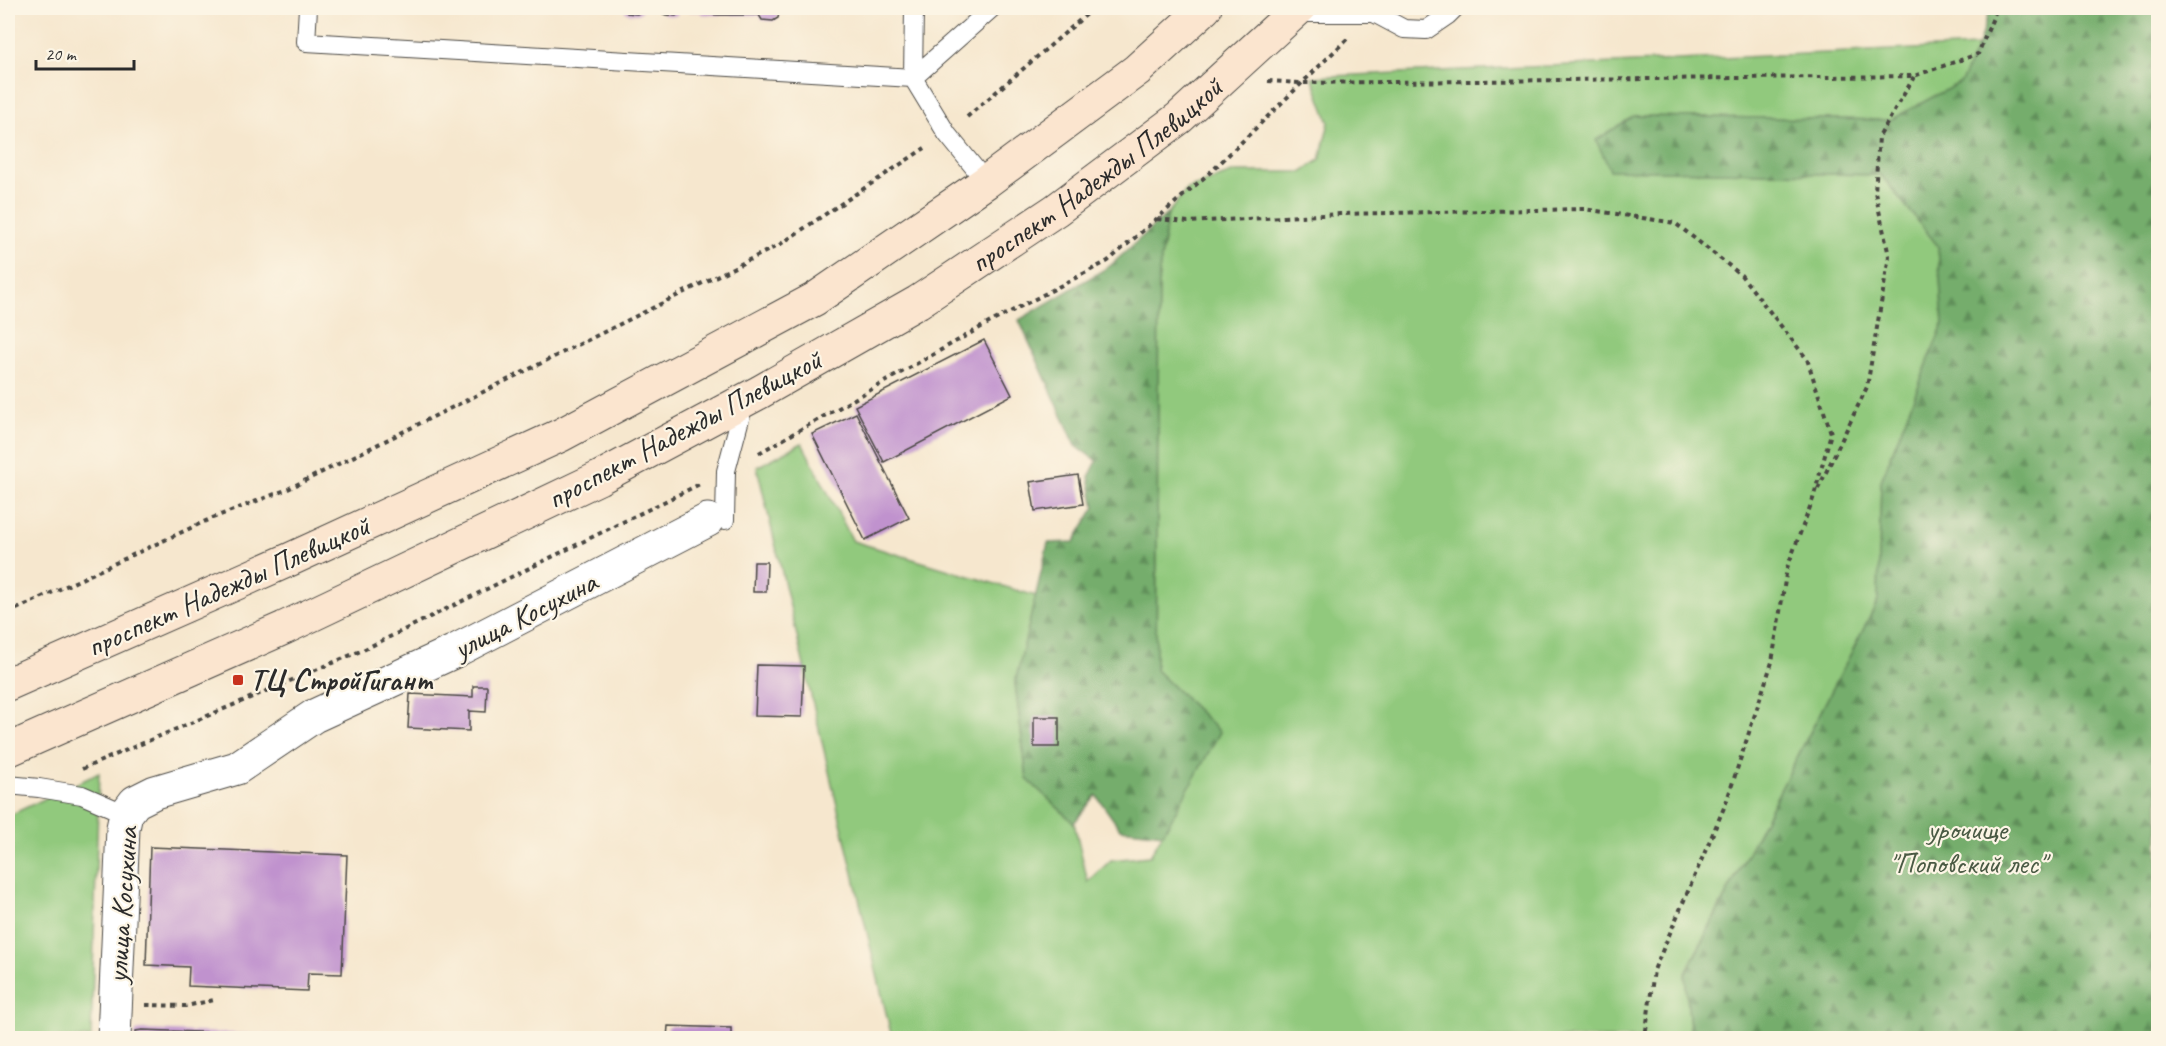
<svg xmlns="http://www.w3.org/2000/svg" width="2166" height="1046" font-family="Caveat,sans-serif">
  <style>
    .grass { fill: #91c97d; stroke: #5e7a54; stroke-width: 1.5 }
    .forest { fill: url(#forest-firs); stroke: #506c4c; stroke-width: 1.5 }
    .building { fill: #c092ce }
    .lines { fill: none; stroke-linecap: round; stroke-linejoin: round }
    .service-casing { stroke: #494743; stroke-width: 20 }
    .minor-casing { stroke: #494743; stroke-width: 35 }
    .secondary-casing { stroke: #494743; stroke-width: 35 }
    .path { stroke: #494743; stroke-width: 4; stroke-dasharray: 4.5 4.5; stroke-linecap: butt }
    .service { stroke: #fff; stroke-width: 18 }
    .minor { stroke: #fff; stroke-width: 33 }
    .secondary { stroke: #fbe5cf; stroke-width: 33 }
    .poi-dot { fill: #c8321e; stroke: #fcf5e5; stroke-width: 2 }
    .labels { text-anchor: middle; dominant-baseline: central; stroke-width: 4.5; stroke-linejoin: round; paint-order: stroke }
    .street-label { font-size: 30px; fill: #2b2b2b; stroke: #fcf5e5 }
    .poi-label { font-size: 30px; font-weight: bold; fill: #2b2b2b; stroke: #fcf5e5; text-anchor: start }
    .park-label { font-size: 30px; fill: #4a5a44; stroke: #fcf5e5 }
  </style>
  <defs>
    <pattern id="forest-firs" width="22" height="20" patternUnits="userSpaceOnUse" patternTransform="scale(1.5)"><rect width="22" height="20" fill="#74ad6c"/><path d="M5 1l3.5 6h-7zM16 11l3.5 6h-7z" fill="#5f8d59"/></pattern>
  </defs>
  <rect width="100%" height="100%" fill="#fcf5e5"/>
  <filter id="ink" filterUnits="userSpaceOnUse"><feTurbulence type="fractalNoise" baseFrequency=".0167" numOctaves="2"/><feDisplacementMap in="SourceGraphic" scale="12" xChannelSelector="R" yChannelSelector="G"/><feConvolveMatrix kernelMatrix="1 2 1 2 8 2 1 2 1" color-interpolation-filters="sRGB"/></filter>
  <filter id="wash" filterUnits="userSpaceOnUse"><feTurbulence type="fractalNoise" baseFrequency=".008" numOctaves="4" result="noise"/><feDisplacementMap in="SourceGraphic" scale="24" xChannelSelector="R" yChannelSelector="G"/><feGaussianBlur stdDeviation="1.35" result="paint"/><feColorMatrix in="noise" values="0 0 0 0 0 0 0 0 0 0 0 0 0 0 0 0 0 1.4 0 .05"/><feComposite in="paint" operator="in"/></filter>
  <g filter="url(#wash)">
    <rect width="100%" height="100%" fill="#f6e7ce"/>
    <path class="grass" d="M1978 46 1961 82 1890 120 1634 116 1611 170 1881 175 1938 246 1943 324 1881 481 1878 601 1685 974 1691 1038H892L757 467 802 443 853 541 1036 596 1015 683 1027 779 1074 823 1088 882 1111 860 1150 856 1220 732 1156 670 1159 273 1168 213 1187 189 1235 172H1301L1320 160 1329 122 1312 77Z
      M99 773 91 1038H8V816Z"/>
    <path class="forest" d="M1990 8H2158V1038H1691L1685 975 1878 601 1881 481 1943 324 1938 246 1881 175 1610 170 1596 140 1634 116 1890 120 1961 82 1978 46Z
      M1168 213 1159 273 1156 670 1220 732 1163 834 1120 829 1096 795 1074 823 1027 779 1015 683 1048 543 1074 542 1095 507 1089 477 1097 461 1076 446 1019 320 1110 266Z"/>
    <g id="blocks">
      <path class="building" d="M623 8H642V11L637 14 627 13Z
        M661 8H789V13H779L778 18 773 21 762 20 759 15H720L701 14 702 12 681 11 676 16 666 15 663 14Z
        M984 340 1012 395 884 462 855 406Z
        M856 413 909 518 865 540 812 434Z
        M1078 475 1083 504 1035 511 1030 482Z
        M754 562H767L766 592H753Z
        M757 665 804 666 802 717 755 716Z
        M473 686H487L486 712 469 711V731L408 728 410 694 473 697Z
        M1034 717H1059V747H1034Z
        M150 847 347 855 342 974 308 973 307 991 188 986 189 967 146 965Z
        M668 1026 731 1028V1038H667Z
        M142 1030 339 1037V1038H135L136 1031Z"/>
    </g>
  </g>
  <g filter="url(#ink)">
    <use href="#blocks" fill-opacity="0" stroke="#494743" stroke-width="1.5"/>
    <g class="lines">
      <g class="service-casing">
        <path id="service" d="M308 8 306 42 913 78 992 8
          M914 8 913 78 947 134 986 182
          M1295 13H1374L1404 29 1426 30 1448 15 1455 8
          M725 520 726 471 745 400
          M8 785 39 788 82 795 126 814"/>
      </g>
      <g class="minor-casing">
        <path id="minor" d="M114 1038 123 828 126 814 135 802 155 792 237 768 314 716 453 652 708 520"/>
      </g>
      <g class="secondary-casing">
        <g id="secondary">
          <path d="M8 684 291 559 561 435 815 299 986 182 1137 70 1205 8"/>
          <path id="s1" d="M8 750 284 628 599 478 760 392 918 302 1056 210 1179 118 1299 8"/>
        </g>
      </g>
      <path class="path" d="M1268 81 1300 83 1914 76 1978 54 1997 8
        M967 117 1094 8
        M1157 219 1188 222 1340 214 1584 209 1675 223 1741 275 1807 359 1831 433 1813 499 1787 568 1772 662 1726 803 1654 970 1645 1038
        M759 453 985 325 1108 261 1214 169 1347 39
        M1818 489 1867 387 1889 256 1875 192 1879 137 1914 77
        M8 613 210 519 288 489 779 245 925 148
        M82 769 363 650 702 483
        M146 1005 186 1006 214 1000"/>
      <use href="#service" class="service"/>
      <use href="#minor" class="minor"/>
      <use href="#secondary" class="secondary"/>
    </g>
  </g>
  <rect class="poi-dot" x="232" y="674" width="12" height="12" rx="3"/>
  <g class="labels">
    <g class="street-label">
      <text stroke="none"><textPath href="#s1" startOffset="1234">проспект Надежды Плевицкой</textPath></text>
      <text transform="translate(684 429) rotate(-28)">проспект Надежды Плевицкой</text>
      <text transform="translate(228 586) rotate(-24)">проспект Надежды Плевицкой</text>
      <text transform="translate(525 615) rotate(-27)">улица Косухина</text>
      <text transform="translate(122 905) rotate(-86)">улица Косухина</text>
    </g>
    <g class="poi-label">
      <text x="250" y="680">ТЦ СтройГигант</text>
    </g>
    <g class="park-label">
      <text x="1967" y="829">урочище<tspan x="1967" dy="34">"Поповский лес"</tspan></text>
    </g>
  </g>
  <rect width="2166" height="1046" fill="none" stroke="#fcf5e5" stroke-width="30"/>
  <path d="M36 60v9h98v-9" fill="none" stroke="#2b2b2b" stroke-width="3"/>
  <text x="45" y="60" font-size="18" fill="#2b2b2b" stroke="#fcf5e5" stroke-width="4.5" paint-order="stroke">20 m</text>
</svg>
